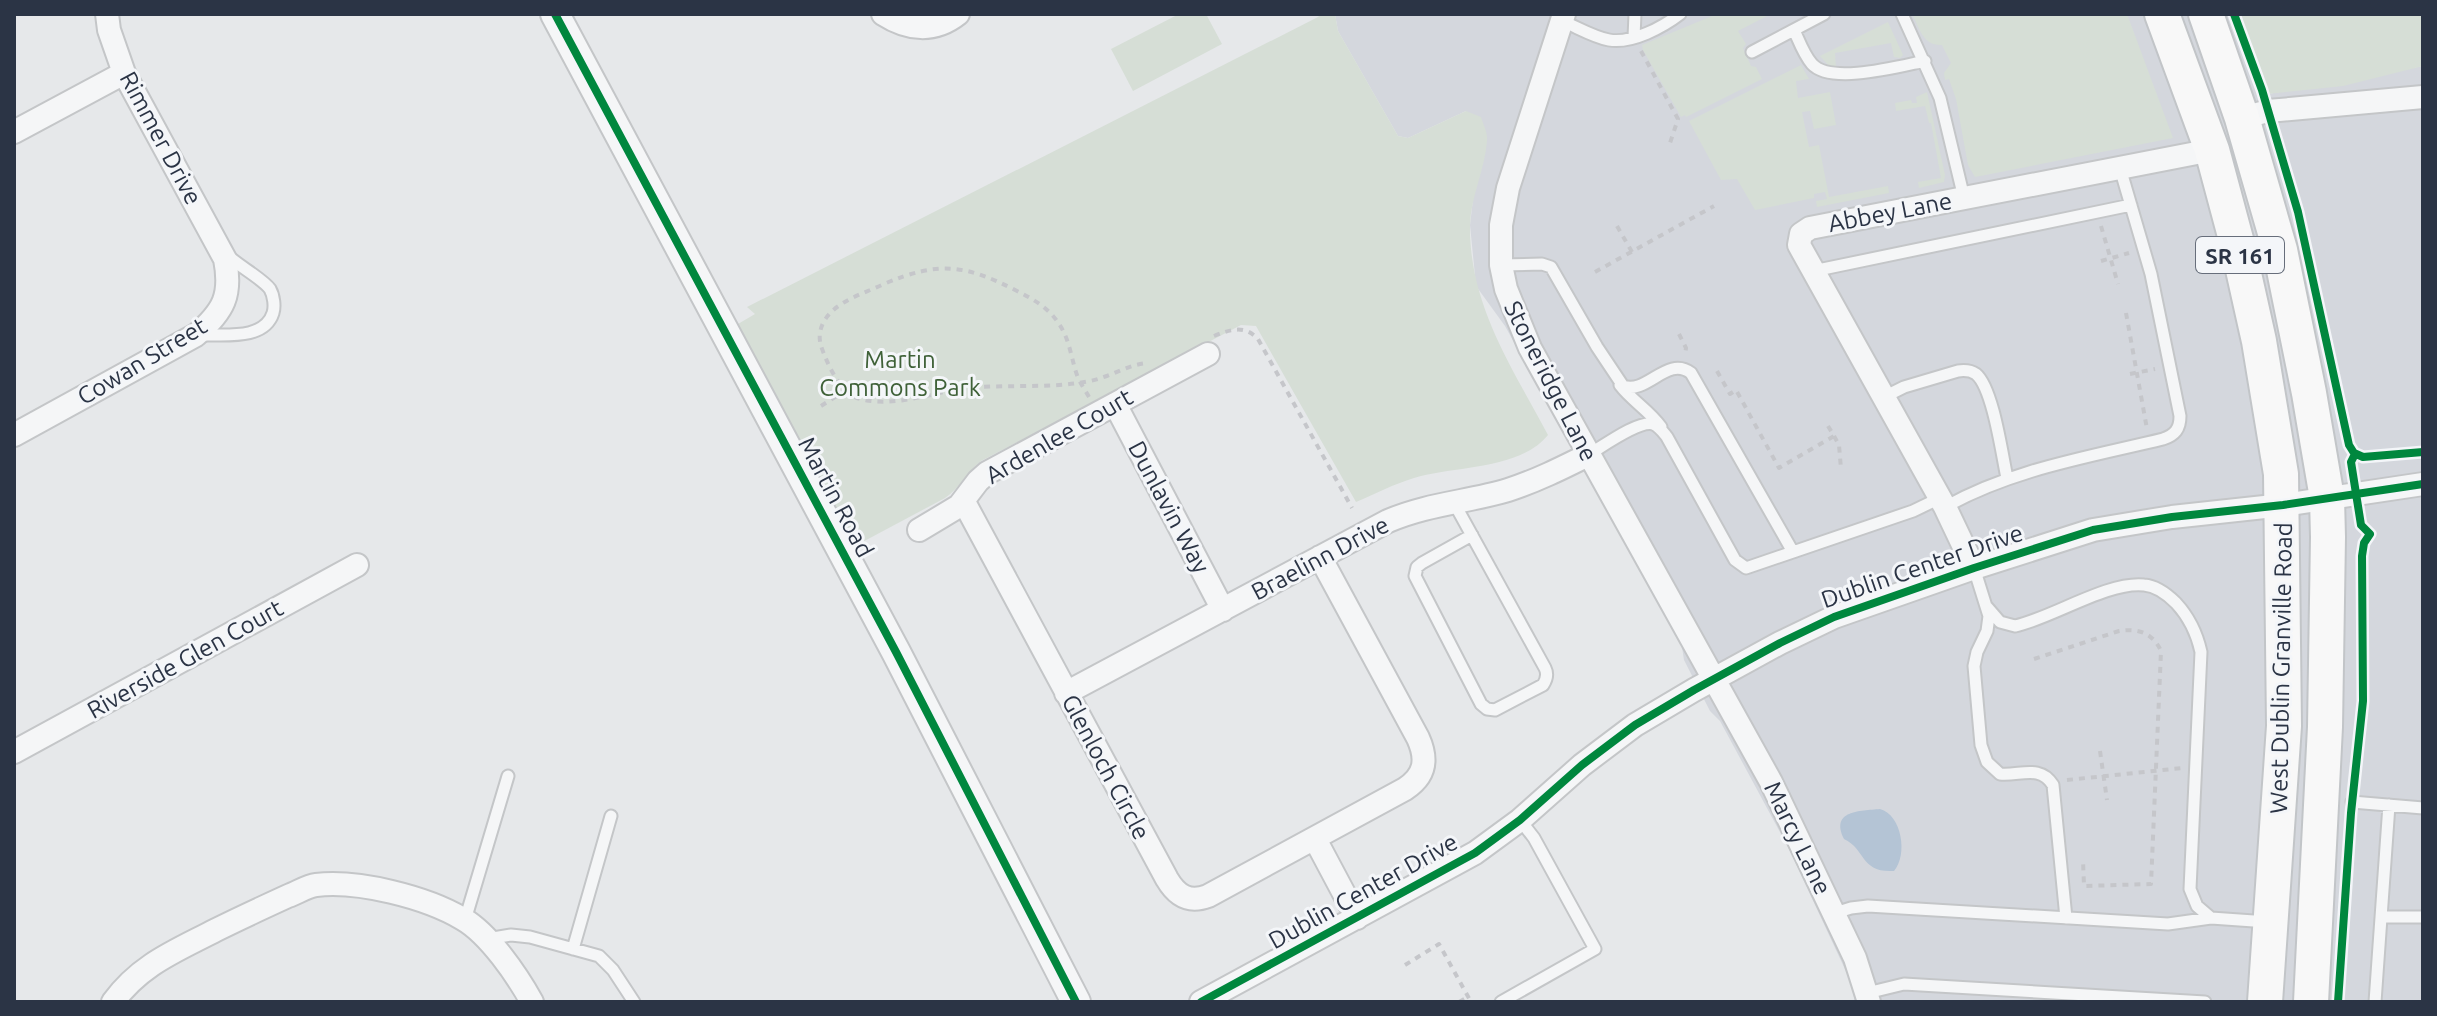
<svg xmlns="http://www.w3.org/2000/svg" width="2437" height="1016" font-family="Ubuntu,sans-serif">
  <style>
    .built { fill: #d4d7dd }
    .green { fill: #d6ded6 }
    .water { fill: #b4c4d5 }
    .lines { fill: none; stroke-linecap: round; stroke-linejoin: round }
    .service-casing { stroke: #c4c6c8; stroke-width: 15 }
    .minor-casing { stroke: #c4c6c8; stroke-width: 26 }
    .tertiary-casing { stroke: #c4c6c8; stroke-width: 32 }
    .primary-casing { stroke: #c2c5c8; stroke-width: 38 }
    .path { stroke: #c5c6ca; stroke-width: 4; stroke-dasharray: 6 6; stroke-linecap: butt }
    .service { stroke: #f5f6f7; stroke-width: 11 }
    .minor { stroke: #f5f6f7; stroke-width: 22 }
    .tertiary { stroke: #f5f6f7; stroke-width: 28 }
    .primary { stroke: #f8f8f8; stroke-width: 34 }
    .cycleway-casing { stroke: #f4f6f9; stroke-width: 13 }
    .cycleway { stroke: #00873e; stroke-width: 8 }
    .labels { text-anchor: middle; dominant-baseline: central; stroke-width: 6; stroke-linejoin: round; paint-order: stroke }
    .shield { fill: #f4f6f9; stroke: #676e7b; stroke-width: 2 }
    .shield-label { font-size: 22px; font-weight: bold; fill: #2b3445 }
    .street-label { font-size: 24px; fill: #2b3445; stroke: #f4f6f9 }
    .park-label { font-size: 24px; fill: #3f6138; stroke: #f4f6f9 }
  </style>
  <rect width="100%" height="100%" fill="#e6e8ea"/>
  <path class="built" d="M1335 14H2239L2268 94 2423 66V1002H1855L1850 980 1788 847 1720 721 1710 711 1684 660 1682 647 1505 326 1476 286 1470 225 1473 199 1466 111 1408 138 1398 136 1338 31Z"/>
  <path class="green" d="M1179 14H1206L1222 44 1133 91 1111 49Z
    M1321 14H1335L1338 31 1398 136 1408 138 1466 111 1481 117C1483 124 1488 133 1487 141 1485 169 1471 196 1470 225 1469 305 1512 367 1548 435 1520 470 1454 466 1414 478 1394 484 1375 494 1356 502L1256 326 1241 325 981 461C967 472 960 488 945 498L855 546 738 324 755 314 747 307 1318 17Z
    M1717 14H1771L1738 31 1746 44 1743 48 1751 66 1756 67 1762 79 1686 117 1685 115 1681 117 1643 50 1642 45Z
    M1912 14H2127L2173 138 1975 177 1968 165 1956 99 1949 79 1945 80 1944 73 1951 63 1942 45C1923 46 1920 29 1912 14Z
    M2239 14H2423V66L2343 86 2268 94Z
    M1888 22 1903 55 1900 58 1894 57 1891 43 1835 53 1836 68 1829 66 1820 56Z
    M1801 65 1809 79 1796 81 1798 98 1830 92 1836 125 1814 129 1810 111 1802 112 1809 147 1819 145 1829 197 1888 186 1889 193 1817 207 1816 201 1827 199 1825 192 1814 194V198L1755 210 1737 179 1721 180 1689 121Z
    M1927 92 1945 175 1944 182 1919 188 1918 182 1941 178 1931 123H1929L1925 106 1896 111 1895 103 1911 100 1912 103H1917L1916 97Z"/>
  <path class="water" d="M1880 809C1902 815 1908 855 1894 871 1860 873 1866 849 1844 839 1830 810 1860 811 1880 809Z"/>
  <g class="lines">
    <g class="service-casing">
      <path id="service" d="M1902 14 1940 98 1964 198
        M1562 21C1577 27 1593 37 1609 40 1632 44 1663 27 1680 14
        M1794 30C1799 41 1804 55 1812 64 1831 85 1900 66 1925 61
        M1634 37 1635 14
        M1752 52 1824 14
        M1501 265 1542 264 1551 267 1597 347 1623 386C1647 395 1667 355 1691 373L1793 552
        M1813 271 2131 205
        M200 335C223 334 264 341 273 313 275 307 274 296 270 289 263 279 237 265 226 254
        M1620 385C1632 401 1649 410 1661 427
        M1884 397 1904 387 1958 371C1965 370 1970 370 1976 374 1993 388 2002 455 2007 478
        M1588 455C1602 447 1638 420 1653 424 1659 426 1663 432 1667 437L1735 560 1746 568 1913 511 1940 498
        M1453 501 1545 668C1548 674 1547 679 1543 685L1495 710 1487 709 1481 704 1415 576 1417 567 1422 563 1472 535
        M1945 507C2013 469 2089 457 2163 439 2175 435 2180 429 2180 416L2151 274 2120 168
        M1974 568 1989 616 1987 631 1977 652 1974 666 1981 745 1987 762 2000 774C2020 776 2040 764 2053 785L2066 918
        M1987 607 2000 622 2015 626C2052 618 2108 581 2144 585 2157 586 2167 594 2176 603 2189 617 2197 634 2201 652L2190 889 2197 906 2211 918
        M2352 802 2423 808
        M1835 913 1851 908 1868 906 2168 924 2211 918 2268 922
        M2381 917H2423
        M465 920 508 776
        M487 939 511 935 530 937 599 956 613 970 634 1002
        M573 949 611 816
        M1867 993 1904 984 2205 1002
        M1501 1002 1595 949 1534 838 1520 820
        M2375 1002 2389 805"/>
    </g>
    <g class="minor-casing">
      <path id="minor" d="M883 14C908 30 934 33 958 14
        M1564 14 1508 188 1501 225V265L1506 289 1530 348 1771 782 1855 958 1869 1002
        M2242 118 2268 111 2423 97
        M14 132 124 73
        M1115 404 1223 610
        M14 435 196 335C224 311 232 295 225 259L124 73 109 30 107 14
        M964 502 1167 879C1177 896 1189 903 1208 896L1405 789C1425 776 1428 760 1418 738L1320 557
        M919 530 959 506 978 481 987 473 1208 354
        M1974 568 1945 507 1799 245 1801 234 1810 228 2212 150
        M1066 693 1388 521C1427 504 1468 502 1508 490 1536 481 1562 468 1588 455
        M14 752 357 565
        M1315 839 1357 918
        M113 1002C141 964 176 951 216 930 240 918 264 907 288 896 297 893 307 886 316 885 358 880 426 897 463 919 489 934 517 975 532 1002
        M1201 1002 1475 853 1520 820 1582 765 1635 725 1694 690 1780 643 1834 617 1974 568 2093 530 2172 517 2283 505 2423 484"/>
    </g>
    <g class="tertiary-casing">
      <path id="tertiary" d="M555 14 896 652 1076 1002"/>
    </g>
    <g class="primary-casing">
      <path id="primary" d="M2162 14 2212 150 2238 247 2259 341 2281 474 2284 726 2265 1002
        M2206 14 2242 118 2280 250 2309 393 2327 498 2328 537 2325 727 2311 1002"/>
    </g>
    <path class="path" d="M1641 51 1678 119 1669 146
      M1617 226 1632 252
      M2101 226 2118 284
      M2101 261 2129 253
      M1595 272 1714 206
      M2126 313 2147 429
      M1679 334 1686 348 1685 354
      M1214 336C1231 329 1245 325 1258 339L1352 508
      M1717 371 1730 394 1736 390 1779 468 1834 436 1828 426
      M2130 374 2155 369
      M1089 397C1085 390 1080 383 1077 375 1071 358 1070 340 1059 324 1049 308 1033 299 1017 291 965 264 938 261 884 284 869 291 853 296 840 305 826 314 816 329 821 346 827 363 840 394 860 399 895 408 933 392 968 388 1008 384 1050 389 1090 381 1110 377 1127 365 1147 363
      M821 406 846 390
      M1834 436 1839 445 1841 469
      M2034 659 2119 631C2138 628 2153 633 2161 651L2151 884 2084 886 2083 860
      M2100 751 2107 800
      M2067 780 2182 768
      M1405 965 1439 944 1471 1002
      M1459 1002 1468 997"/>
    <use href="#service" class="service"/>
    <use href="#minor" class="minor"/>
    <use href="#tertiary" class="tertiary"/>
    <use href="#primary" class="primary"/>
    <g class="cycleway-casing">
      <path id="cycleway" d="M555 14 896 652 1076 1002
        M2234 14 2262 90 2298 212 2349 445 2354 453 2363 457 2423 452
        M1201 1002 1475 853 1520 820 1582 765 1635 725 1694 690 1780 643 1834 617 1974 568 2093 530 2172 517 2283 505 2423 484
        M2338 1002 2351 813 2363 701 2362 556 2364 543 2370 534 2361 525 2351 462 2355 454"/>
    </g>
    <use href="#cycleway" class="cycleway"/>
  </g>
  <g class="labels">
    <rect class="shield" x="2196" y="237" width="88" height="36" rx="6"/>
    <g class="shield-label">
      <text x="2240" y="255">SR 161</text>
    </g>
    <g class="street-label">
      <text transform="translate(161 138) rotate(62)">Rimmer Drive</text>
      <text transform="translate(1890 212) rotate(-11)">Abbey Lane</text>
      <text transform="translate(142 361) rotate(-31)">Cowan Street</text>
      <text transform="translate(1551 381) rotate(63)">Stoneridge Lane</text>
      <text transform="translate(1059 436) rotate(-30)">Ardenlee Court</text>
      <text transform="translate(836 497) rotate(62)">Martin Road</text>
      <text transform="translate(1169 507) rotate(62)">Dunlavin Way</text>
      <text transform="translate(1320 558) rotate(-28)">Braelinn Drive</text>
      <text transform="translate(1922 566) rotate(-19)">Dublin Center Drive</text>
      <text transform="translate(185 659) rotate(-29)">Riverside Glen Court</text>
      <text transform="translate(2281 668) rotate(-89)">West Dublin Granville Road</text>
      <text transform="translate(1106 767) rotate(62)">Glenloch Circle</text>
      <text transform="translate(1798 838) rotate(64)">Marcy Lane</text>
      <text transform="translate(1363 891) rotate(-29)">Dublin Center Drive</text>
    </g>
    <g class="park-label">
      <text x="900" y="359">Martin<tspan x="900" dy="28">Commons Park</tspan></text>
    </g>
  </g>
  <rect width="2437" height="1016" fill="none" stroke="#2b3445" stroke-width="32"/>
</svg>
